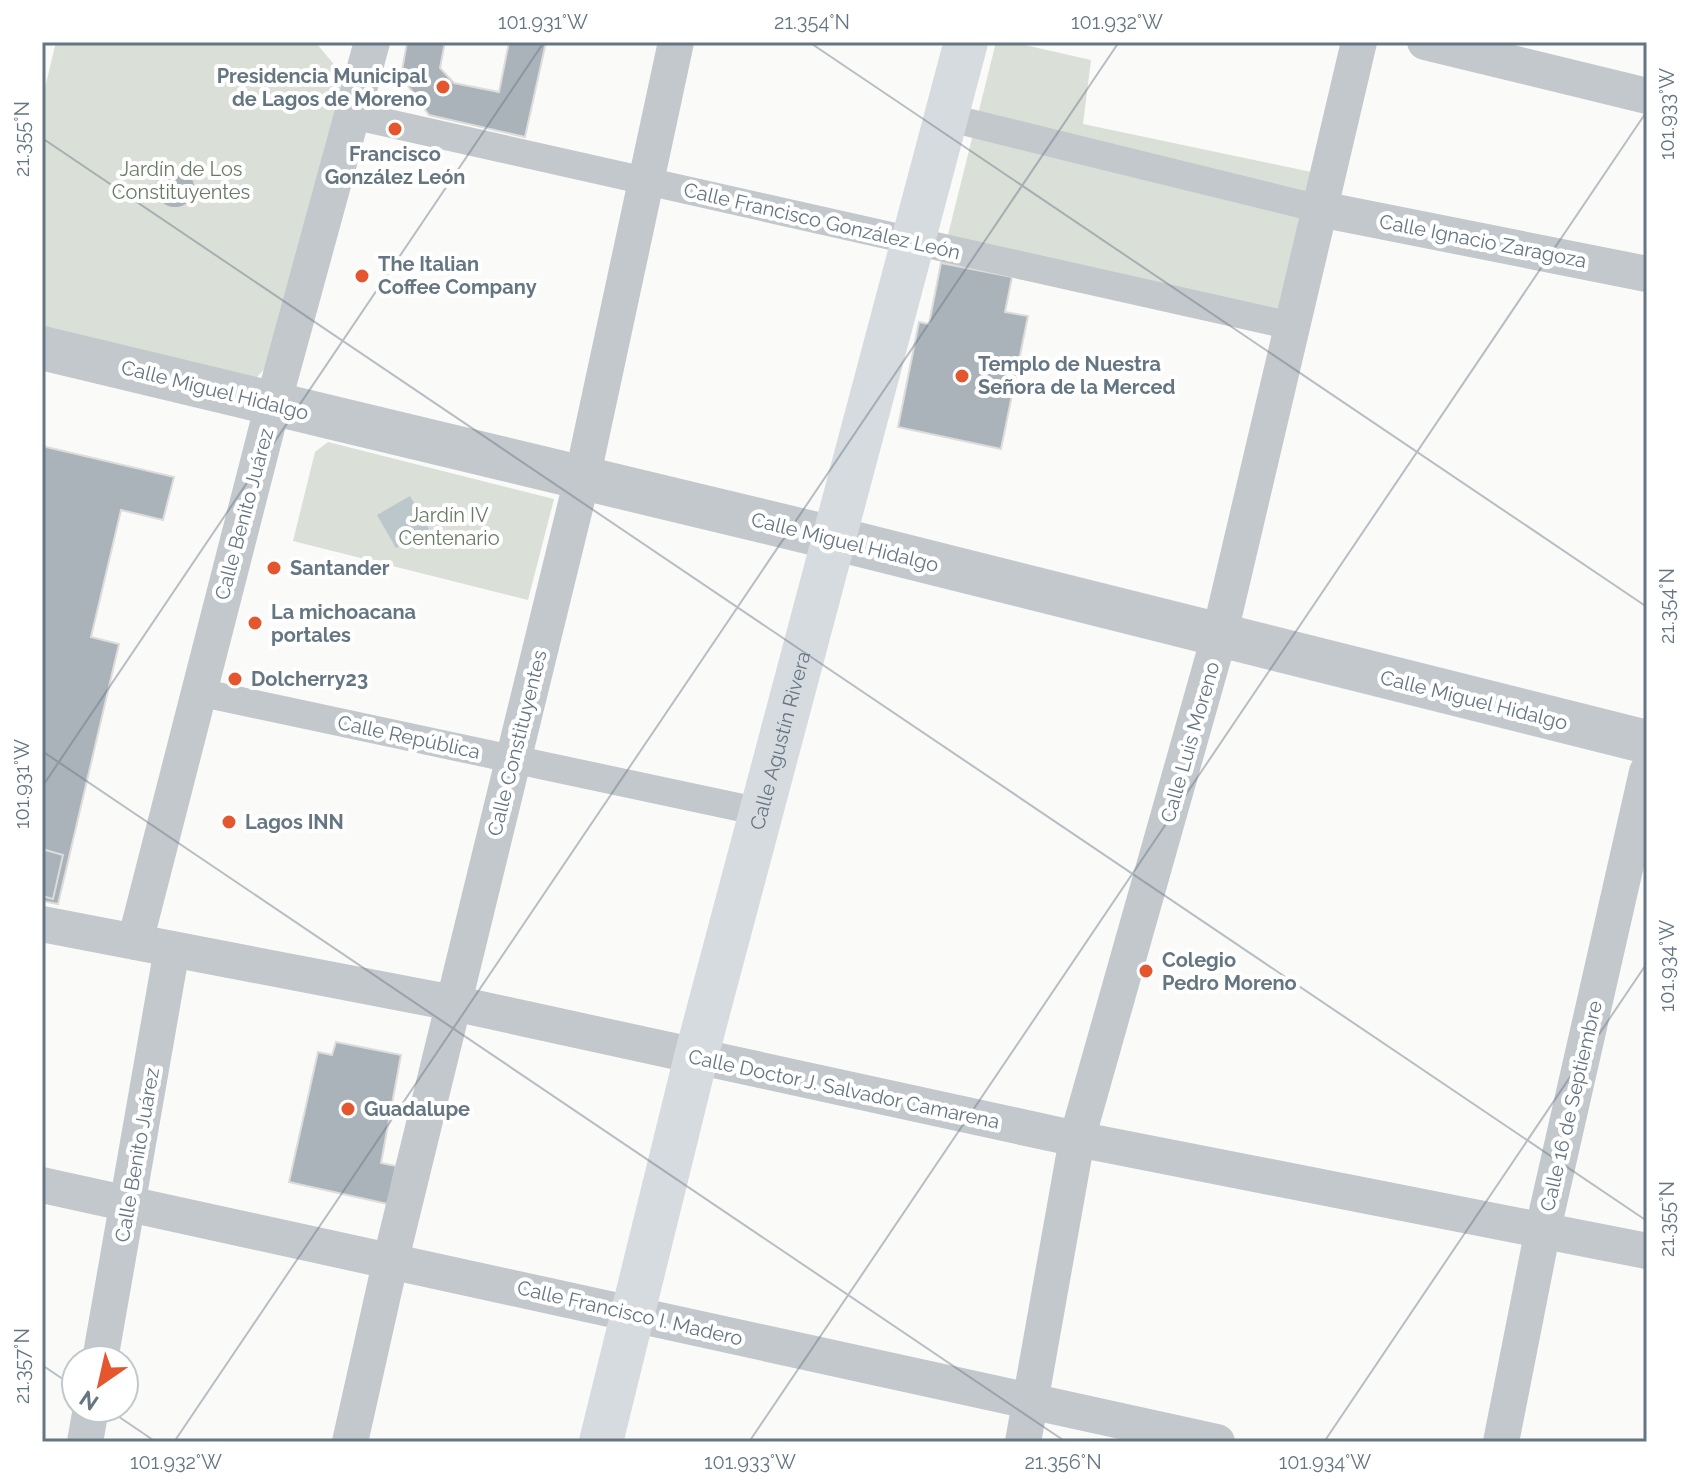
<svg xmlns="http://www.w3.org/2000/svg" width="1689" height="1484" font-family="Raleway,sans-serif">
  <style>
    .green { fill: #dadfd7 }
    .water { fill: #bbc7cb }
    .building { fill: #aab3b9; stroke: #dcdcda; stroke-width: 2 }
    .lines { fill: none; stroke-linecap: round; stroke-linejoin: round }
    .pedestrian { stroke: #c3c8cc; stroke-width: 28 }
    .minor { stroke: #c3c8cc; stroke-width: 36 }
    .tertiary { stroke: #c3c8cc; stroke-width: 44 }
    .secondary { stroke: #d6dbdf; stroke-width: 44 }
    .ticks { fill: none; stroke: #657683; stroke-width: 2; stroke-opacity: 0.45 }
    .poi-dot { fill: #e4572e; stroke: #fff; stroke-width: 3 }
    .labels { text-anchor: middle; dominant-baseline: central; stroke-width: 8; stroke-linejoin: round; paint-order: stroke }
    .poi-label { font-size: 20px; font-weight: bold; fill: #657683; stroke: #fff; text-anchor: start }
    .park-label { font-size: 20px; fill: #687a64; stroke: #fff }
    .street-label { font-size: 20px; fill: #657683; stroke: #fff }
    .neatline { fill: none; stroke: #657683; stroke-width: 3 }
    .ticks-label { font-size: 20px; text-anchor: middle; fill: #657683 }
  </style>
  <rect width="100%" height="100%" fill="#fafaf8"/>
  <path class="green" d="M56 42H310L316 43 349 82 279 354 253 381 42 330V100Z
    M996 42H1012L1091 60 1083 124 1316 173 1282 333 941 263Z
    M328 442 554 499 528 600 293 541 315 452Z"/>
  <path class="water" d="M410 496 429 529 396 548 377 515Z"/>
  <path class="building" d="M407 42H445L440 68 454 83 499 92 509 42H546L525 137 429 115 401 76Z
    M155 188a20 20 0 1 1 40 0a20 20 0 1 1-40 0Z
    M941 263 1012 277 1005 312 1028 316 1001 449 898 427 919 322 929 324Z
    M42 446 174 477 163 520 121 510 91 637 119 644 58 904 42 901Z
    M42 849 63 855 53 899 42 896Z
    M336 1042 401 1055 381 1163 396 1166 388 1204 289 1182 318 1052 332 1055Z"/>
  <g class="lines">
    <path class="pedestrian" d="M352 115 1292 326
      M946 117 1320 209
      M198 692 761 812"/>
    <path class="minor" d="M1425 42 1647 96
      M1320 209 1647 274
      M42 924 453 1003 1077 1139 1647 1251
      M135 942 273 404 372 42
      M42 1185 1217 1442
      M100 1360 172 949
      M85 1442 91 1408
      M350 1442 391 1259 582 479 676 42
      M1023 1442 1077 1139 1219 637 1359 42
      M1501 1442 1543 1229 1647 772"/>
    <path class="tertiary" d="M42 348 833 538 1647 742"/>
    <path class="secondary" id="s1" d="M601 1442 696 1057 966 42"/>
  </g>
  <path class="ticks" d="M809 42 1647 607M42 138 1647 1221M42 751 1066 1442M42 787 544 42M42 1365 76 1388M106 1408 156 1442M174 1442 1119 42M749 1442 1647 111M1324 1442 1647 963"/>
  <g class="poi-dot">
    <circle cx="443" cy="87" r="8"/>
    <circle cx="395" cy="129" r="8"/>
    <circle cx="362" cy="276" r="8"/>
    <circle cx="962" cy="376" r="8"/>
    <circle cx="274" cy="568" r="8"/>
    <circle cx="255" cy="623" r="8"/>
    <circle cx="235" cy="679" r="8"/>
    <circle cx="229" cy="822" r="8"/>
    <circle cx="1146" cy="971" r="8"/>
    <circle cx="348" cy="1109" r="8"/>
  </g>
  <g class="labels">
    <g class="poi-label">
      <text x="427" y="76" text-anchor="end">Presidencia Municipal<tspan x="427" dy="23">de Lagos de Moreno</tspan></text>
      <text x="395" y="154" text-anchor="middle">Francisco<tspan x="395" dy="23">González León</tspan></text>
      <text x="378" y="264">The Italian<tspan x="378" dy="23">Coffee Company</tspan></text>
      <text x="978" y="364">Templo de Nuestra<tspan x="978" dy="23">Señora de la Merced</tspan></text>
      <text x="290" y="568">Santander</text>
      <text x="271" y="612">La michoacana<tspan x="271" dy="23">portales</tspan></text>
      <text x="251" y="679">Dolcherry23</text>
      <text x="245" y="822">Lagos INN</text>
      <text x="1162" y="960">Colegio<tspan x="1162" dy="23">Pedro Moreno</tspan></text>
      <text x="364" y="1109">Guadalupe</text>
    </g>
    <g class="park-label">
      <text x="181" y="169">Jardín de Los<tspan x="181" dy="23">Constituyentes</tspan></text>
      <text x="449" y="515">Jardín IV<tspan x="449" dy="23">Centenario</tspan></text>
    </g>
    <g class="street-label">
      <text transform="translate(822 221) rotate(13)">Calle Francisco González León</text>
      <text transform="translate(1483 241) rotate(11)">Calle Ignacio Zaragoza</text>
      <text transform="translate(215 390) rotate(14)">Calle Miguel Hidalgo</text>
      <text transform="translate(244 514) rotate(-75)">Calle Benito Juárez</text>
      <text transform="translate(845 542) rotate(14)">Calle Miguel Hidalgo</text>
      <text transform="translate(1474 700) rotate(14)">Calle Miguel Hidalgo</text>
      <text transform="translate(409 737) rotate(12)">Calle República</text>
      <text stroke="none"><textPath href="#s1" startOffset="724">Calle Agustín Rivera</textPath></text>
      <text transform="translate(1190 742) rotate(-74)">Calle Luis Moreno</text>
      <text transform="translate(517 743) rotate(-76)">Calle Constituyentes</text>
      <text transform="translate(844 1089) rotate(12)">Calle Doctor J. Salvador Camarena</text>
      <text transform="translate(1571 1106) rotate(-77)">Calle 16 de Septiembre</text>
      <text transform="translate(137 1155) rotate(-80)">Calle Benito Juárez</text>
      <text transform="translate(630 1313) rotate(13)">Calle Francisco I. Madero</text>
    </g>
  </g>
  <rect width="1689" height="1484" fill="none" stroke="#ffffff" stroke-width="88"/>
  <g transform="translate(100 1384) rotate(214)"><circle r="38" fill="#ffffff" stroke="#c1c8cd" stroke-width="2"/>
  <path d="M0-6L14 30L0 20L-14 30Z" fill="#e4572e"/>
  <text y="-12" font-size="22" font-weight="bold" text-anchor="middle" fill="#657683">N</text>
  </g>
  <rect x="44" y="44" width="1601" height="1396" class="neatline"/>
  <g class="ticks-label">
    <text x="543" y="29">101.931°W</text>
    <text x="812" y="29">21.354°N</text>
    <text x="1117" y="29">101.932°W</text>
    <text transform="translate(1667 114) rotate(-90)" y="7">101.933°W</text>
    <text transform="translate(22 139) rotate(-90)" y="7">21.355°N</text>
    <text transform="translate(1667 606) rotate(-90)" y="7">21.354°N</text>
    <text transform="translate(22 784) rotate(-90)" y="7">101.931°W</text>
    <text transform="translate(1667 966) rotate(-90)" y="7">101.934°W</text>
    <text transform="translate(1667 1219) rotate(-90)" y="7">21.355°N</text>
    <text transform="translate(22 1366) rotate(-90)" y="7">21.357°N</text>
    <text x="176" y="1469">101.932°W</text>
    <text x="750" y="1469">101.933°W</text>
    <text x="1063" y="1469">21.356°N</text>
    <text x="1325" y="1469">101.934°W</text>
  </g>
</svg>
